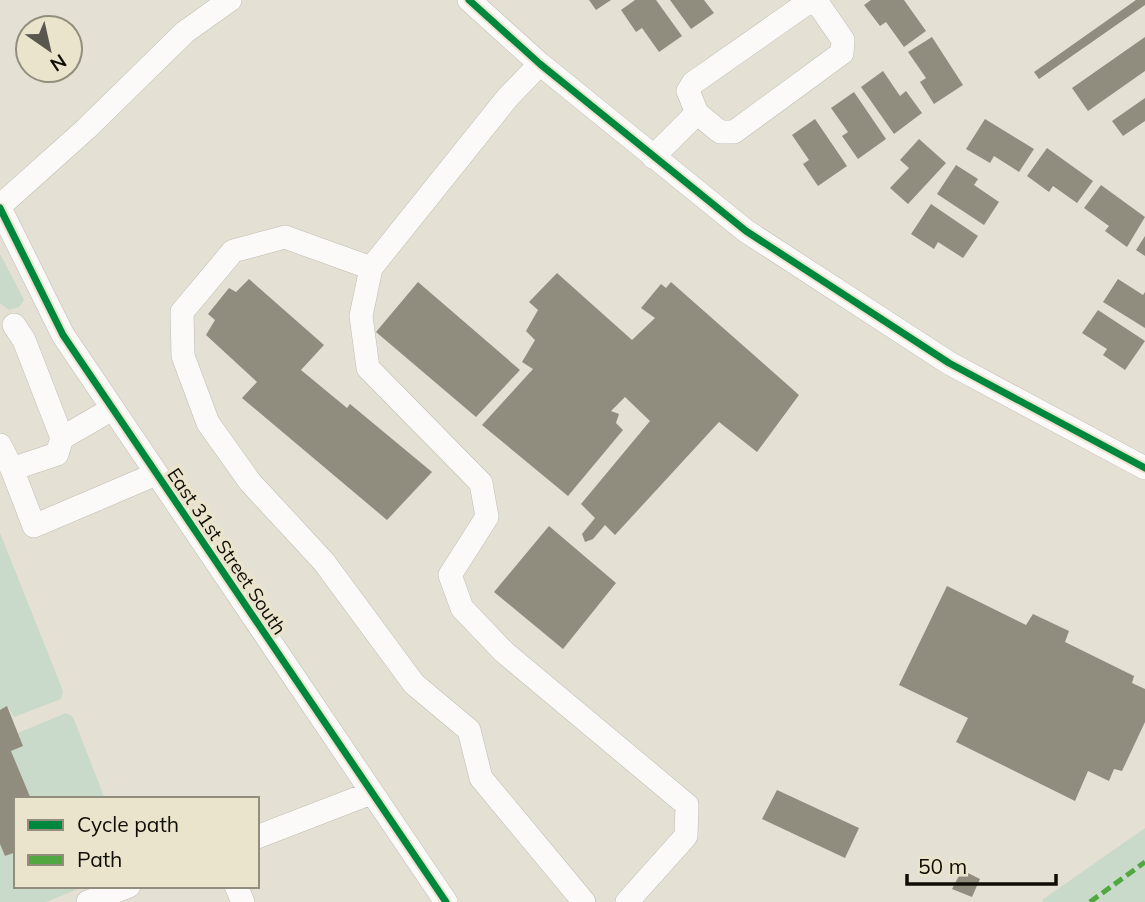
<svg xmlns="http://www.w3.org/2000/svg" width="1145" height="902" font-family="Mulish,sans-serif">
  <style>
    .green { fill: #c9d9ca }
    .building { fill: #908c7e }
    .lines { fill: none; stroke-linecap: round; stroke-linejoin: round }
    .minor-casing { stroke: #bfbcb2; stroke-width: 24 }
    .minor { stroke: #fbfaf8; stroke-width: 23 }
    .quiet { stroke: #51a840; stroke-width: 5; stroke-dasharray: 10 5; stroke-linecap: butt }
    .cycleway-casing { stroke: #eae4cd; stroke-width: 11 }
    .cycleway { stroke: #00873e; stroke-width: 7 }
    .labels { text-anchor: middle; dominant-baseline: central; stroke-width: 7; stroke-linejoin: round; paint-order: stroke }
    .street-label { font-size: 19px; fill: #0f0d06; stroke: #eae4cd }
  </style>
  <rect width="100%" height="100%" fill="#e4e0d3"/>
  <path class="green" d="M0 254 24 300 19 307 9 310 0 303Z
    M0 533 63 691 61 699 14 717 8 707 0 710Z
    M66 713 73 717 105 799H31L11 751 23 746 18 733Z
    M1145 828V902H1043L1042 900Z
    M0 844 5 856 16 852V886H85L46 902H0Z"/>
  <path class="building" d="M589 0H611L596 10Z
    M635 0H656L682 36 659 52 642 28 636 32 621 10Z
    M670 0H704L714 13 691 29Z
    M871 0H904L926 31 904 47 886 22 880 26 864 5Z
    M1136 0H1145V5L1039 79 1034 72Z
    M932 37 963 85 934 104 920 82 926 78 908 52Z
    M1145 37V71L1088 111 1072 88Z
    M883 71 900 96 906 91 922 113 894 134 861 87Z
    M854 92 886 139 858 159 842 136 848 132 831 108Z
    M1145 98V121L1123 136 1112 121Z
    M815 119 847 166 818 186 803 164 809 160 792 135Z
    M985 119 1034 149 1019 172 994 156 990 163 966 149Z
    M919 139 946 163 908 204 890 188 909 168 900 160Z
    M1047 148 1093 181 1077 203 1053 186 1049 192 1027 176Z
    M956 165 978 179 974 185 999 202 984 225 937 194Z
    M1101 185 1145 217 1127 247 1105 231 1109 226 1084 208Z
    M931 204 978 236 963 258 938 242 934 249 911 234Z
    M1145 236V256L1136 250Z
    M557 273 632 340 655 318 641 308 661 284 666 288 671 282 799 395 757 452 719 422 615 535 605 525 593 539 585 542 582 534 595 518 581 504 650 421 625 397 611 411 619 414 616 423 623 430 568 496 482 425 533 369 522 362 535 340 526 331 538 310 529 302Z
    M249 279 324 345 301 370 347 408 350 404 432 472 387 520 242 398 257 382 206 335 215 320 208 314 229 288 236 292Z
    M1118 279 1143 295 1145 292V328L1103 302Z
    M418 282 520 370 476 417 376 332Z
    M1098 310 1145 341 1125 370 1103 355 1107 349 1082 333Z
    M549 526 616 583 563 649 494 592Z
    M947 586 1026 625 1033 614 1069 631 1065 642 1134 676 1132 683 1145 689V722L1122 771 1114 769 1109 781 1088 771 1075 801 956 742 968 718 899 685Z
    M7 706 23 746 11 751 31 799H16V852L5 856 0 844V710Z
    M777 790 859 828 845 858 762 819Z
    M962 870 980 879 972 897 952 889Z"/>
  <g class="lines">
    <g class="minor-casing">
      <path id="minor" d="M469 0 540 64 746 231 949 363 1145 468
        M540 64 508 97 371 268 361 316 368 368 481 483 487 517 450 575 462 608 504 652 687 805 686 836 627 902
        M653 157 697 113 720 132H734L842 53 843 40 819 5 807 3 693 83 688 91 697 113
        M0 206 86 129 185 32 230 0
        M0 208 63 335 446 902
        M371 268 285 237 233 251 182 312 183 356 208 423 250 482 324 562 414 684 469 730 481 778 584 902
        M14 325 24 340 62 438
        M0 445 12 469 57 454 62 438 112 409
        M12 469 34 526 156 474
        M257 837 371 793
        M236 886 243 902
        M88 902 129 886"/>
    </g>
    <use href="#minor" class="minor"/>
    <path class="quiet" d="M1090 902 1145 862"/>
    <g class="cycleway-casing">
      <path id="cycleway" d="M469 0 540 64 746 231 949 363 1145 468
        M0 208 63 335 446 902"/>
    </g>
    <use href="#cycleway" class="cycleway"/>
  </g>
  <g class="labels">
    <g class="street-label">
      <text transform="translate(227 551) rotate(56)">East 31st Street South</text>
    </g>
  </g>
  <rect x="14" y="797" width="245" height="91" fill="#eae4cd" stroke="#928e7d" stroke-width="2"/>
  <rect x="28" y="820" width="35" height="10" fill="#00873e" stroke="#928e7d" stroke-width="2"/>
  <text x="77" y="832" font-size="21" fill="#0f0d06">Cycle path</text>
  <rect x="28" y="855" width="35" height="10" fill="#51a840" stroke="#928e7d" stroke-width="2"/>
  <text x="77" y="867" font-size="21" fill="#0f0d06">Path</text>
  <g transform="translate(49 49) rotate(146)"><circle r="33" fill="#eae4cd" stroke="#928e7d" stroke-width="2"/>
  <path d="M0-5L12 26L0 18L-12 26Z" fill="#5a574e"/>
  <text y="-10" font-size="19" font-weight="bold" text-anchor="middle" fill="#0f0d06">N</text>
  </g>
  <path d="M907 874v10h149v-10" fill="none" stroke="#0f0d06" stroke-width="3.5"/>
  <text x="918" y="874" font-size="21" fill="#0f0d06" stroke="#eae4cd" stroke-width="5" paint-order="stroke">50 m</text>
</svg>
